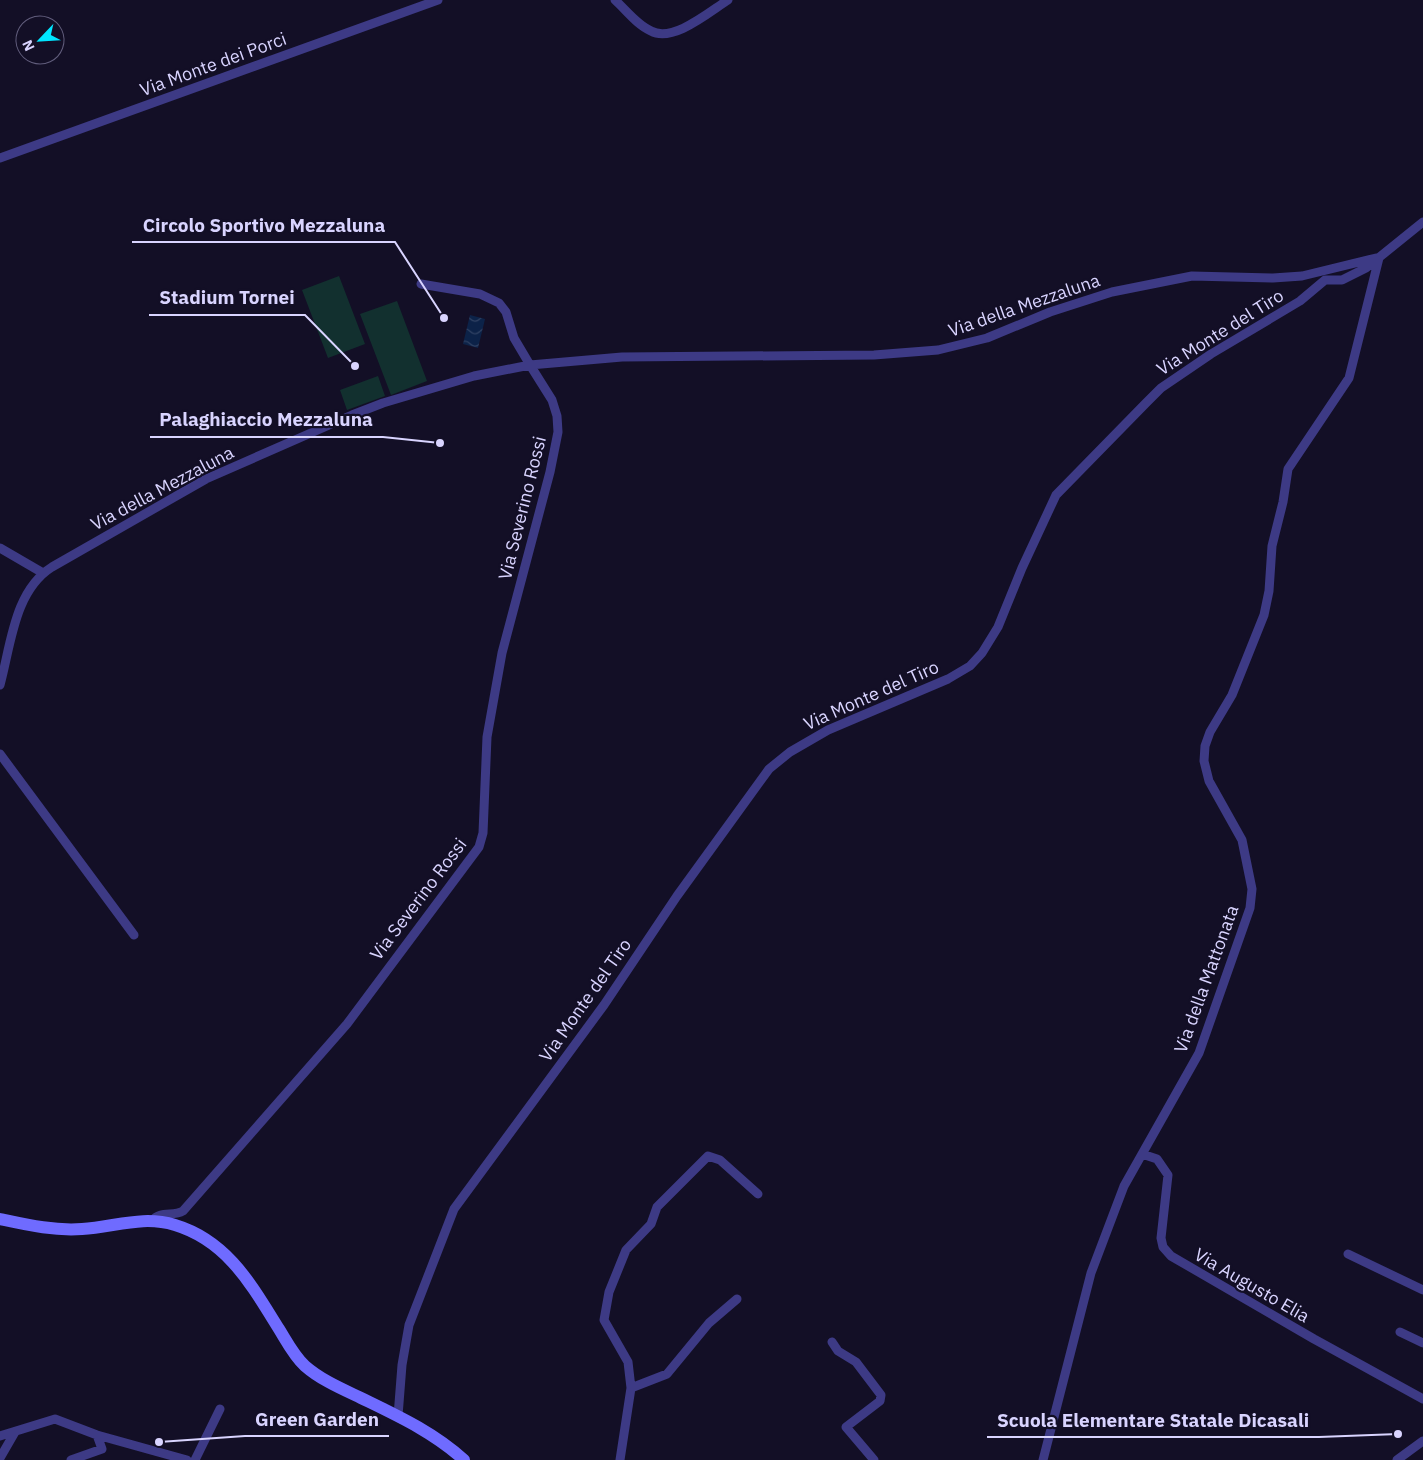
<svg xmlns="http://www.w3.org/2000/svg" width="1423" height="1460" font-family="'IBM Plex Sans',sans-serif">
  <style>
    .park { fill: #12302f }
    .water { fill: url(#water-waves) }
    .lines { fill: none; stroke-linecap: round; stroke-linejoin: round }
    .street { stroke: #3d3a85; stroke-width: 9 }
    .secondary { stroke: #6f6bff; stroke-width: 12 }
    .labels { text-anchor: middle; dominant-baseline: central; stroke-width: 4.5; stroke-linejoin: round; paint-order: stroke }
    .street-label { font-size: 18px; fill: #d9d4ff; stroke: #130f26 }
    .leader { fill: none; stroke: #d9d4ff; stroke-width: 2 }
    .callout-dot { fill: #d9d4ff; stroke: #130f26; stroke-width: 2 }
    .callout-label { font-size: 19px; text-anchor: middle; font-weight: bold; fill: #d9d4ff; stroke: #130f26; stroke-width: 4.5; stroke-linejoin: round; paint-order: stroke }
  </style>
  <defs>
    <pattern id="water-waves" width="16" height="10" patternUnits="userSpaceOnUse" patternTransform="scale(1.25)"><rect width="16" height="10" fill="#0c2248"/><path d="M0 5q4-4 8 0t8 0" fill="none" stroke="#2f4163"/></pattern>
  </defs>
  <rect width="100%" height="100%" fill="#130f26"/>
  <path class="park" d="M339 276 365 344 328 358 302 290Z
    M397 301 427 381 391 395 360 314Z
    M378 376 385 396 347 410 340 390Z"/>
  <path class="water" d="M470 315 485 319 478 348 463 344Z"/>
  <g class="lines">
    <path class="street" d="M615 0C626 10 637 25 651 31 673 43 709 12 728 0
      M0 158 438 0
      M530 365 622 357 874 355 938 350 987 338 1050 312 1112 292 1192 276 1273 278 1302 276 1376 258
      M0 548 43 573
      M0 685C11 645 14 591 52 567L206 479 352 415 383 403 474 376 530 365 514 338 506 312 499 303 480 294 421 284
      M0 754 134 935
      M1142 1154 1157 1159 1168 1175 1161 1238 1163 1247 1171 1256 1314 1339 1423 1399
      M152 1221C160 1210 173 1217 183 1211L347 1024 479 847 483 833 487 737 502 653 550 472 558 432 557 416 552 400 530 365
      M1348 1254 1423 1290
      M1400 1332 1423 1343
      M832 1342 838 1351 856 1362 881 1395 880 1401 846 1427 874 1460
      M631 1388 667 1374 709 1323 737 1299
      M398 1416 402 1365 409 1325 454 1209 604 1005 677 896 769 769 790 752 828 730 948 679 970 666 982 653 998 627 1022 568 1056 495 1146 403 1161 388 1211 354 1300 301 1325 280H1342L1366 268 1423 222
      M0 1436 55 1419 97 1435 187 1460
      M0 1458 15 1432
      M71 1460 102 1449 97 1435
      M195 1460 220 1409
      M620 1460 631 1388 628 1362 604 1320 609 1292 626 1250 651 1224 657 1207 708 1156 720 1160 758 1194
      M1043 1460 1091 1273 1124 1186 1199 1053 1250 908 1252 889 1242 840 1209 781 1204 761 1205 746 1210 732 1232 695 1264 615 1269 591 1272 546 1283 502 1288 469 1349 378 1379 258
      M1397 1460 1423 1441"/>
    <path class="secondary" d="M0 1219C28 1225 54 1231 82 1229 115 1227 142 1215 175 1225 228 1241 252 1286 279 1329 287 1342 294 1356 305 1366 321 1380 342 1389 361 1398 398 1416 433 1432 464 1460"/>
  </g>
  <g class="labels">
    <g class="street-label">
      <text transform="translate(213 64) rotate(-20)">Via Monte dei Porci</text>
      <text transform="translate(1024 305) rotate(-19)">Via della Mezzaluna</text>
      <text transform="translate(1220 332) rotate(-32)">Via Monte del Tiro</text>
      <text transform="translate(162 488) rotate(-28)">Via della Mezzaluna</text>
      <text transform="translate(522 508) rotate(-76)">Via Severino Rossi</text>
      <text transform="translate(871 695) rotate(-24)">Via Monte del Tiro</text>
      <text transform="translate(418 899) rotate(-53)">Via Severino Rossi</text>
      <text transform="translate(1206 979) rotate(-70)">Via della Mattonata</text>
      <text transform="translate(585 1000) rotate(-55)">Via Monte del Tiro</text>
      <text transform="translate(1252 1285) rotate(30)">Via Augusto Elia</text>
    </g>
  </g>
  <path class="leader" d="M444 318L395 242H132M355 366L305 315H149M440 443L383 437H150M159 1442L245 1436H389M1398 1434L1319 1437H987"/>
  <g class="callout-dot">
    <circle cx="444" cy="318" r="5"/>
    <circle cx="355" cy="366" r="5"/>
    <circle cx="440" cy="443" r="5"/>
    <circle cx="159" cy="1442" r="5"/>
    <circle cx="1398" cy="1434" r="5"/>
  </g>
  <g class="callout-label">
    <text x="264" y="232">Circolo Sportivo Mezzaluna</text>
    <text x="227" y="304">Stadium Tornei</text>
    <text x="266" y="426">Palaghiaccio Mezzaluna</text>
    <text x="317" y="1426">Green Garden</text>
    <text x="1153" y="1427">Scuola Elementare Statale Dicasali</text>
  </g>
  <g transform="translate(40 40) rotate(245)"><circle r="24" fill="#130f26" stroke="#625e7d"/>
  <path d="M0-4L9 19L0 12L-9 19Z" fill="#00e5ff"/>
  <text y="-8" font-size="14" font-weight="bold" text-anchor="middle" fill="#d9d4ff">N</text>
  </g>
</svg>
